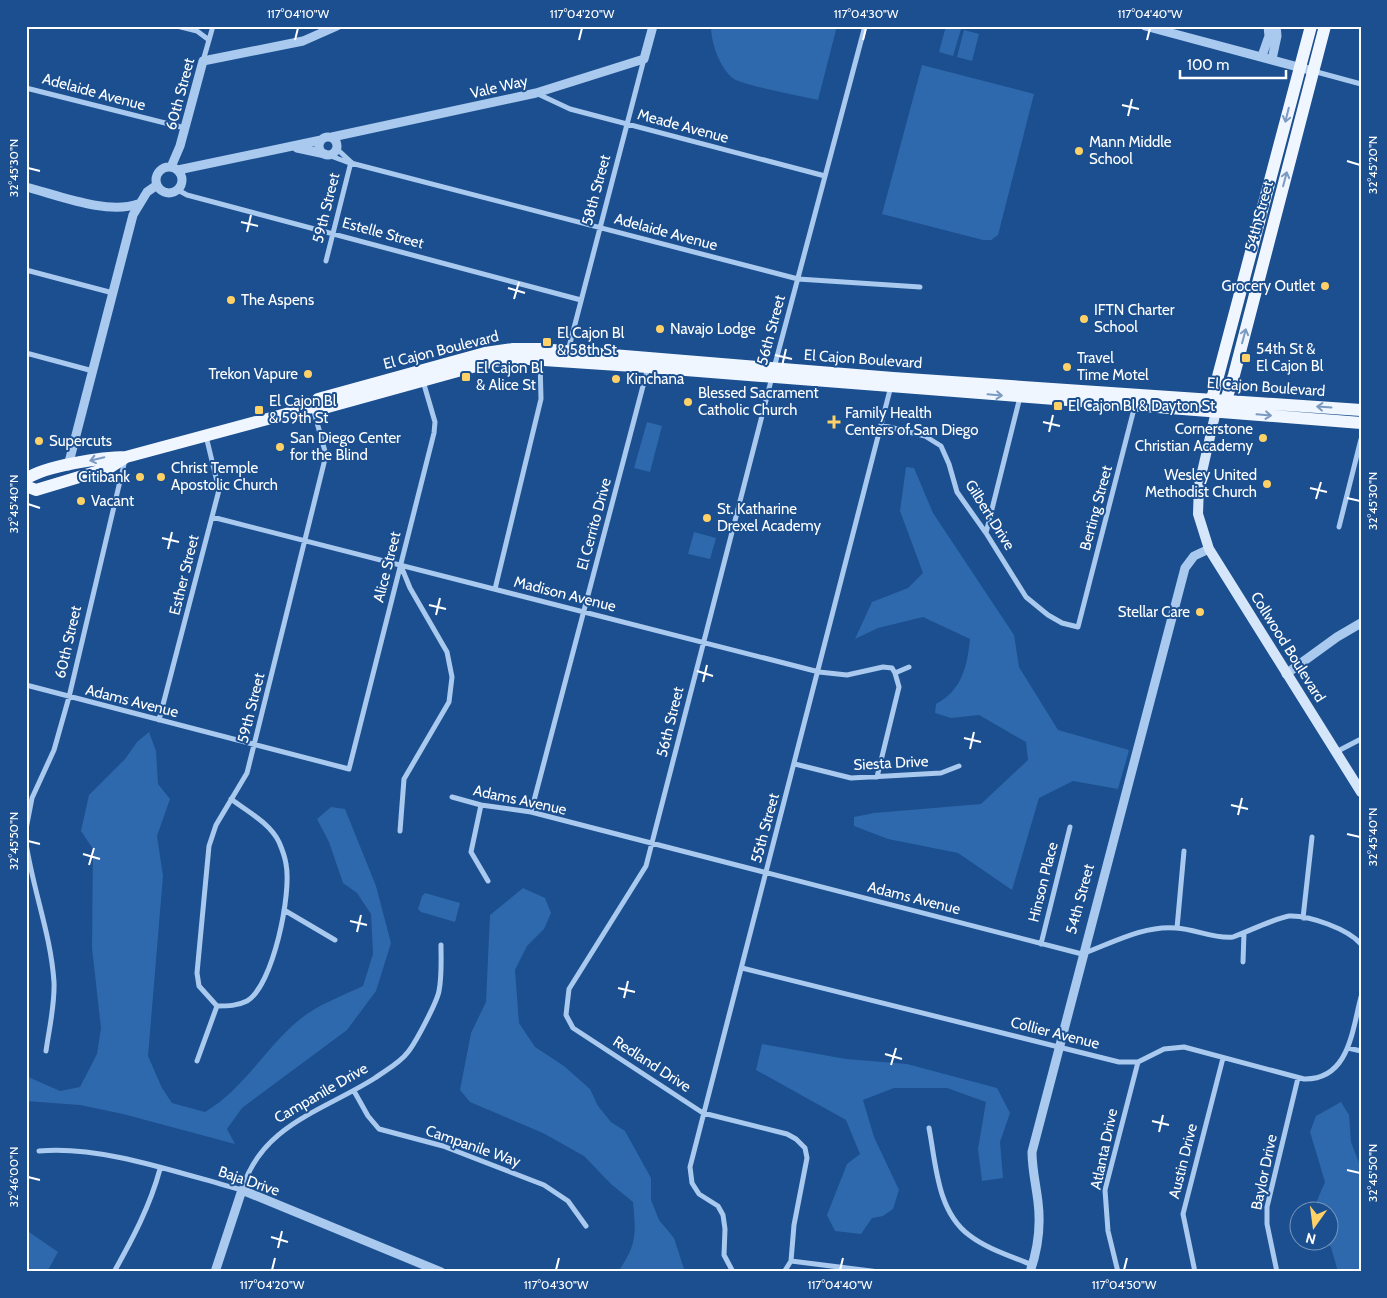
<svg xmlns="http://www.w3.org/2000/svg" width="1387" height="1298" font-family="Cabin,sans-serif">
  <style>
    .green { fill: #2e69ad }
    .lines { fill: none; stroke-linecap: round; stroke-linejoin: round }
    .minor { stroke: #a9c9ee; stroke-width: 5 }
    .tertiary { stroke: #a9c9ee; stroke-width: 9 }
    .secondary { stroke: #d6e6fa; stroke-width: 10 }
    .primary { stroke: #f0f6ff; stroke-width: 12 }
    .oneway { stroke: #7b9ac1 }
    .ticks { fill: none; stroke: #fff; stroke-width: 2 }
    .poi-dot { fill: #ffd166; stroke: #1b4f8f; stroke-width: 2 }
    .labels { text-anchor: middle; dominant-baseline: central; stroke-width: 4; stroke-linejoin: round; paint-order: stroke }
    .street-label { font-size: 15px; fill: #fff; stroke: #1b4f8f }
    .poi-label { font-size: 15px; fill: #fff; stroke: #1b4f8f; text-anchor: start }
    .neatline { fill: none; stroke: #fff; stroke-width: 2 }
    .ticks-label { font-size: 12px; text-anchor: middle; fill: #fff }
  </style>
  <rect width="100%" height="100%" fill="#1b4f8f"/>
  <path class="green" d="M711 26H837L818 100C803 97 743 85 734 79 720 69 711 43 711 26Z
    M946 26 961 29 953 56 939 52Z
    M964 30 979 34 972 61 957 57Z
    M922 65 1034 94 998 235 991 240H983L882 214Z
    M647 422 662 426 650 472 634 468Z
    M906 467 914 468 933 513 1014 635 1019 667 1058 730 1129 750 1118 789 1073 781 1039 798 1012 890 958 853 888 839 854 826V817L874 813 981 804 1028 760 1026 742 979 715 951 718 935 713 936 704C962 690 967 667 970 639L923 617 878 628 855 639 872 602 908 588 923 573 900 511Z
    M694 532 716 538 710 559 688 554Z
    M149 732 156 751 158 784 170 799 157 836 163 876 148 1056 162 1088 172 1103 205 1112C243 1090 265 1048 299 1020 317 1005 342 996 363 986L373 954 371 914 357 893 343 883 329 842 317 819 331 807 345 809 376 886 391 943 376 991 347 1030 242 1108 227 1129 235 1144 123 1114 80 1105 26 1101V1076L60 1091 80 1087 97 1054 101 1028 92 948 93 849 81 831 89 795 125 759 137 742Z
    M523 888 545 898 551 913 544 929 527 946 515 970 519 1023 535 1047 564 1066 590 1089 598 1106 611 1122 625 1131 651 1178V1200L659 1220 674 1238 685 1272H618C637 1244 636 1235 633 1202L611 1184 584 1156 543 1133 470 1102 460 1090 471 1033 486 1002 490 915Z
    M425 893 460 903 455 922 421 912 418 909 422 896Z
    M762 1044 846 1059 907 1064 997 1088 1010 1113 1000 1142 1003 1178 982 1181 978 1149 986 1102 947 1088H894L863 1100 874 1137 899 1190 893 1209 883 1216 872 1218 861 1234 835 1231 827 1215 847 1164 860 1154 846 1120 756 1070Z
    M1341 1102 1349 1115 1351 1142 1361 1168V1272H1338L1331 1247 1319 1241 1330 1240V1210H1313L1325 1182 1310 1132 1316 1116Z
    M26 1226 29 1232 58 1252 47 1272H26Z"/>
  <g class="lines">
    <path class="minor" d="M177 26 197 31 209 40
      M203 61 213 26
      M1313 71 1361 84
      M26 88 185 128
      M538 94 570 109 825 176
      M337 149 351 162
      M328 155 347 162 798 279 920 287
      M178 190 187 195 581 300
      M326 261 351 162
      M26 270 113 293
      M568 351 644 59
      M26 353 93 371
      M774 368 865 26
      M772 377 646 866 569 989 566 1015 573 1028 703 1113 787 1134 796 1139 805 1148 807 1158 794 1225 791 1261 784 1272
      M881 425 925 436 941 446 949 464 957 492 986 533 1026 597 1048 615 1062 623 1078 627 1135 405
      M212 517 819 672 847 675 883 667 892 668 895 673 909 667
      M1339 527 1361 439
      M986 533 1020 397
      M495 589 541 399 540 360
      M26 685 349 769 434 433 435 422 423 381
      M159 720 219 490 206 436
      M1336 752 1361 739
      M795 764 851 778 941 773 959 766
      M877 777 899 687 895 673
      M452 797 481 805 531 812 1082 954C1112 943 1144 925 1176 928 1195 929 1214 939 1233 937 1247 932 1276 918 1289 916 1309 915 1348 929 1361 944
      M481 805 471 852 488 881
      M531 812 648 367
      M26 829 32 798 54 750 69 697 125 460
      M400 831 404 779 449 702 452 677 447 652 410 588 401 566
      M26 843C33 890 51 935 54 982 55 1005 49 1029 46 1051
      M284 910 335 940
      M1303 918 1312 837
      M1177 928 1184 851
      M1041 944 1070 827
      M1243 962 1244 933
      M742 968 1119 1062H1138L1164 1049 1184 1047 1304 1079C1349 1080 1352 1031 1361 997
      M217 1006 199 986 197 973 209 846 216 825 247 773 326 455 313 408
      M217 1006C228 1006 237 1006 247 1001 273 986 292 893 286 864 285 857 282 849 279 842 270 823 248 812 231 799
      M1348 1048 1361 1051
      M197 1061 217 1006
      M354 1091 368 1116 379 1129 443 1146 544 1185 568 1201 586 1226
      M929 1128C936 1164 937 1211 969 1235 987 1249 1011 1256 1032 1265
      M39 1151C102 1145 181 1174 242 1190 261 1125 323 1111 375 1078 386 1070 400 1063 408 1052 416 1042 437 1002 439 991 442 976 441 960 441 945
      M791 1261 879 1272
      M114 1272C133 1238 150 1206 160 1169
      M733 1272 724 1255 725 1229 723 1215 718 1206 699 1194 692 1183 690 1167 891 386
      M1118 1272 1108 1231 1105 1190 1138 1062
      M1195 1272 1183 1214 1223 1058
      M1277 1272 1267 1224V1207L1298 1078"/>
    <path class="tertiary" d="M1145 26 1313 71
      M1262 56 1269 36 1268 26
      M1272 59 1277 36 1276 26
      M319 146a9 9 0 1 1 18 0a9 9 0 1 1-18 0Z
      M332 137 536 93 644 59 653 26
      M297 148 325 154
      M171 167 180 146 203 61 303 41 337 26
      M156 180a13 13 0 1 1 26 0a13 13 0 1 1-26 0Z
      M178 170 321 140
      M26 187C58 195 107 215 138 204
      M68 466 133 215 147 192 157 185
      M1286 674 1337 637 1361 623
      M215 1272 242 1190 441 1272
      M1030 1272C1038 1249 1041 1226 1038 1202 1036 1185 1032 1169 1032 1152L1185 568 1194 556 1209 549"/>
    <path class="secondary" d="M1216 411 1199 485 1198 514 1209 549 1361 792"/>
    <path class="primary" d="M1221 405 1226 400 1234 375 1325 26
      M1214 406 1212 399 1311 26
      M312 407 318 399 485 353 513 349H540L893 378 1361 410
      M26 479C44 466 103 457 126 457L312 407 324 408 494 361 514 358 648 367 1361 423
      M26 486 36 490 109 468 126 457"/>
  </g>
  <defs><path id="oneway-shaft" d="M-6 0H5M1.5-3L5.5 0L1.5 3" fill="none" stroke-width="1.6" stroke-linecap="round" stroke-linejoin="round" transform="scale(1.25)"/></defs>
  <g class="oneway">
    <use href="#oneway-shaft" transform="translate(1287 115) rotate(104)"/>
    <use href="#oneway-shaft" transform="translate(1285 179) rotate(-75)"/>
    <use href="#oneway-shaft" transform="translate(1244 336) rotate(-75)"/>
    <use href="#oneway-shaft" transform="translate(995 395) rotate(5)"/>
    <use href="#oneway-shaft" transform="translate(1324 407) rotate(-176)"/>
    <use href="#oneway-shaft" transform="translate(1264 415) rotate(5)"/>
    <use href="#oneway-shaft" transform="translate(97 459) rotate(167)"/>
  </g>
  <path class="ticks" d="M295 40 298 28M579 40 582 28M863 40 866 28M1147 40 1150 28M1122 105 1139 109M1128 116 1132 99M1347 161 1360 165M28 168 40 171M241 222 258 226M247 232 251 215M508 288 525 293M514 299 519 282M775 355 792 359M782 366 786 349M1043 422 1060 426M1049 432 1053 415M1310 488 1327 492M1347 498 1360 501M1316 499 1321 482M28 504 40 508M162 538 179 542M168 549 172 532M429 605 446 609M436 615 440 598M697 671 713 676M703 682 707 665M964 738 981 742M970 749 974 732M1231 805 1248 809M1238 815 1242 798M1347 834 1360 837M28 841 40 844M83 854 100 859M89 865 94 848M350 921 367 925M357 932 361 915M618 988 635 992M624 998 628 981M885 1054 902 1059M891 1065 896 1048M1152 1121 1169 1125M1159 1132 1163 1115M1347 1170 1360 1173M28 1177 40 1180M271 1237 288 1242M278 1248 282 1231M272 1270 275 1258M556 1270 559 1258M840 1270 843 1258M1124 1270 1127 1258"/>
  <g class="poi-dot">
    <circle cx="1079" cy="151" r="5"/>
    <circle cx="1325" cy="286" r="5"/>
    <circle cx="231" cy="300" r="5"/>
    <circle cx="1084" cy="319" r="5"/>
    <circle cx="660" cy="329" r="5"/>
    <rect x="542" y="337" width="10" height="10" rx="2.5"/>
    <rect x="1241" y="353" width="10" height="10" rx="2.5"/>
    <circle cx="1067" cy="367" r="5"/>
    <circle cx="308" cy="374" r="5"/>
    <rect x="461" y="372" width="10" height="10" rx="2.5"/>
    <circle cx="616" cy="379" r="5"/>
    <circle cx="688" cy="402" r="5"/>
    <rect x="1053" y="401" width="10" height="10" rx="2.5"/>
    <rect x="254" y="405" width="10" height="10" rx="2.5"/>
    <path d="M831.5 414.5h5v5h5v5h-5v5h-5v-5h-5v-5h5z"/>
    <circle cx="1263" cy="438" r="5"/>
    <circle cx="39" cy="441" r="5"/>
    <circle cx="280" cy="447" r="5"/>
    <circle cx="140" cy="477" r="5"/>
    <circle cx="161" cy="477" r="5"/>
    <circle cx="1267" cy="484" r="5"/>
    <circle cx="81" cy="501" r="5"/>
    <circle cx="707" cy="518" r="5"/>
    <circle cx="1200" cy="612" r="5"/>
  </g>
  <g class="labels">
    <g class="street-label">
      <text transform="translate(499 87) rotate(-13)">Vale Way</text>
      <text transform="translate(94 92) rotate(15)">Adelaide Avenue</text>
      <text transform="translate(180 94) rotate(-75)">60th Street</text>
      <text transform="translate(683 126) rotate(15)">Meade Avenue</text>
      <text transform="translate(596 190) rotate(-75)">58th Street</text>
      <text transform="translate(326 208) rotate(-76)">59th Street</text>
      <text transform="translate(1259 216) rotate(-75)">54th Street</text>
      <text transform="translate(666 232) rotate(15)">Adelaide Avenue</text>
      <text transform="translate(383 233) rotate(15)">Estelle Street</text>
      <text transform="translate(771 330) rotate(-75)">56th Street</text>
      <text transform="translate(441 350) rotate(-14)">El Cajon Boulevard</text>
      <text transform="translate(863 359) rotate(4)">El Cajon Boulevard</text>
      <text transform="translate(1266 387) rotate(4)">El Cajon Boulevard</text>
      <text transform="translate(1096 508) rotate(-75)">Berting Street</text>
      <text transform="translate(990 515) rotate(58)">Gilbert Drive</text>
      <text transform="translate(594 524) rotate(-75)">El Cerrito Drive</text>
      <text transform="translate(387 567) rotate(-76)">Alice Street</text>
      <text transform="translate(184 575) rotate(-76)">Esther Street</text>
      <text transform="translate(565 594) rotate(14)">Madison Avenue</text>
      <text transform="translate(68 642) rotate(-77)">60th Street</text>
      <text transform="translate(1288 647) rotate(58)">Collwood Boulevard</text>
      <text transform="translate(132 701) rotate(14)">Adams Avenue</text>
      <text transform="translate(251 708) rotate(-76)">59th Street</text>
      <text transform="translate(670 722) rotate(-76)">56th Street</text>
      <text transform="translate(891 763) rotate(-3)">Siesta Drive</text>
      <text transform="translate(520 800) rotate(12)">Adams Avenue</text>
      <text transform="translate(765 828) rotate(-75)">55th Street</text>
      <text transform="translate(1043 882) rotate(-76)">Hinson Place</text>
      <text transform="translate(914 898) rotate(14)">Adams Avenue</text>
      <text transform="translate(1080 899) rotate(-75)">54th Street</text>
      <text transform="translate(1055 1033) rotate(14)">Collier Avenue</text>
      <text transform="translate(652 1064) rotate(33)">Redland Drive</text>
      <text transform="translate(321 1093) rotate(-30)">Campanile Drive</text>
      <text transform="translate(473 1146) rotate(19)">Campanile Way</text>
      <text transform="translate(1104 1149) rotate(-78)">Atlanta Drive</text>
      <text transform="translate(1183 1161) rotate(-76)">Austin Drive</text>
      <text transform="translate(1264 1172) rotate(-78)">Baylor Drive</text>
      <text transform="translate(249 1181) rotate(19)">Baja Drive</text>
    </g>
    <g class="poi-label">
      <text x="1089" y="142">Mann Middle<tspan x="1089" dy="17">School</tspan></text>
      <text x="1315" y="286" text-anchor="end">Grocery Outlet</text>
      <text x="241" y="300">The Aspens</text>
      <text x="1094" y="310">IFTN Charter<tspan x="1094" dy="17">School</tspan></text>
      <text x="670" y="329">Navajo Lodge</text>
      <text x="557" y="333">El Cajon Bl<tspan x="557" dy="17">&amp; 58th St</tspan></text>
      <text x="1256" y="349">54th St &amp;<tspan x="1256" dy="17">El Cajon Bl</tspan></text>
      <text x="1077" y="358">Travel<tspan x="1077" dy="17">Time Motel</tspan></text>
      <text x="476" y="368">El Cajon Bl<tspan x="476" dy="17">&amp; Alice St</tspan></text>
      <text x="298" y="374" text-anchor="end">Trekon Vapure</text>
      <text x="626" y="379">Kinchana</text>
      <text x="698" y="393">Blessed Sacrament<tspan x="698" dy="17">Catholic Church</tspan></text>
      <text x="269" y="401">El Cajon Bl<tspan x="269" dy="17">&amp; 59th St</tspan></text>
      <text x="1068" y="406">El Cajon Bl &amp; Dayton St</text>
      <text x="845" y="413">Family Health<tspan x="845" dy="17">Centers of San Diego</tspan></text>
      <text x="1253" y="429" text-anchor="end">Cornerstone<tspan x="1253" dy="17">Christian Academy</tspan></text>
      <text x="290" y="438">San Diego Center<tspan x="290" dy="17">for the Blind</tspan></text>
      <text x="49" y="441">Supercuts</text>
      <text x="171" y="468">Christ Temple<tspan x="171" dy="17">Apostolic Church</tspan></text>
      <text x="1257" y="475" text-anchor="end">Wesley United<tspan x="1257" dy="17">Methodist Church</tspan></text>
      <text x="130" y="477" text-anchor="end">Citibank</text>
      <text x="91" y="501">Vacant</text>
      <text x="717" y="509">St. Katharine<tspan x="717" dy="17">Drexel Academy</tspan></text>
      <text x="1190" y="612" text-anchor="end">Stellar Care</text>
    </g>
  </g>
  <rect width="1387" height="1298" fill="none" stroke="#1b4f8f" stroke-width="55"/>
  <g transform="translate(1314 1226) rotate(194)"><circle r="24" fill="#1b4f8f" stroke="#7695bc"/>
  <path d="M0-4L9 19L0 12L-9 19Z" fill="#ffd166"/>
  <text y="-8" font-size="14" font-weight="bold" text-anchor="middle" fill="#ffffff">N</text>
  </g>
  <path d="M1180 70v8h106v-8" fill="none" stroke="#ffffff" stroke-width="2.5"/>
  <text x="1187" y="70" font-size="15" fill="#ffffff" stroke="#1b4f8f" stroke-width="4" paint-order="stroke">100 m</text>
  <rect x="28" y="28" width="1332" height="1242" class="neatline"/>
  <g class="ticks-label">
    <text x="298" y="18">117°04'10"W</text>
    <text x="582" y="18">117°04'20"W</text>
    <text x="866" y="18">117°04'30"W</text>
    <text x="1150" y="18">117°04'40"W</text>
    <text transform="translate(1373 165) rotate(-90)" y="4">32°45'20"N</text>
    <text transform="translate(14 168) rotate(-90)" y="4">32°45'30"N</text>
    <text transform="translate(1373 501) rotate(-90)" y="4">32°45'30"N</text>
    <text transform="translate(14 504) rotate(-90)" y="4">32°45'40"N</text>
    <text transform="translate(1373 837) rotate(-90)" y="4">32°45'40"N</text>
    <text transform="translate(14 841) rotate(-90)" y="4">32°45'50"N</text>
    <text transform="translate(1373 1173) rotate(-90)" y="4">32°45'50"N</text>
    <text transform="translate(14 1177) rotate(-90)" y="4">32°46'00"N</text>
    <text x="272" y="1289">117°04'20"W</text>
    <text x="556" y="1289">117°04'30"W</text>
    <text x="840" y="1289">117°04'40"W</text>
    <text x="1124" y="1289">117°04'50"W</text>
  </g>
</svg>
